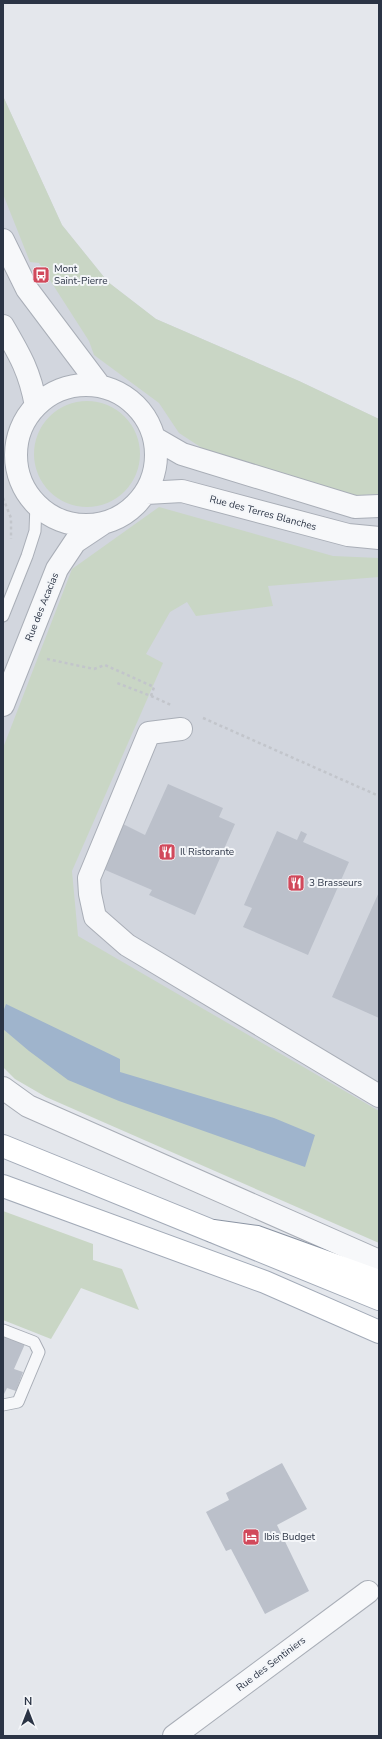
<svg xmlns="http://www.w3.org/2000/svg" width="382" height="1739" font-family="'Nunito Sans',sans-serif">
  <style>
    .built { fill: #d2d6de }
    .green { fill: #c9d6c5 }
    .water { fill: #9fb4cc }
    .building { fill: #bbc0ca }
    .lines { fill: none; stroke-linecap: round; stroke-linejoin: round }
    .service-casing { stroke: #a9aeb7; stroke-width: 13 }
    .minor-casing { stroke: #a9aeb7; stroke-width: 24 }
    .primary-casing { stroke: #a3abb8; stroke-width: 24 }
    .motorway-casing { stroke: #8b94a3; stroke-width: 24 }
    .path { stroke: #c2c5cb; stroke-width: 2.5; stroke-dasharray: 3 3; stroke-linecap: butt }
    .service { stroke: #f7f8fa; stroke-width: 11 }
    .minor { stroke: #f7f8fa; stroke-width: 22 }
    .primary { stroke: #fff; stroke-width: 22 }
    .motorway { stroke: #fff; stroke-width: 22 }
    .labels { text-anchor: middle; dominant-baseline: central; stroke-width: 4; stroke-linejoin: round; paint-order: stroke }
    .poi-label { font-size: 10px; fill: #2b3445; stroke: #f4f6f9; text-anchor: start }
    .street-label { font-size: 10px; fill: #2b3445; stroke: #f4f6f9 }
  </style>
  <rect width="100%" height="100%" fill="#e4e7ec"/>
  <path class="built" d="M3 96 62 225 108 282 156 319 299 381 379 419V1142L3 992Z"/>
  <path class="green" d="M3 96 62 225 108 282 156 319 299 381 379 419V494L347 496 205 450 179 433 159 403 94 355 89 341 39 263 30 262 3 194Z
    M34 454a53 53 0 1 1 106 0a53 53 0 1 1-106 0Z
    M159 507 333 556 379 558V577L268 586 273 606 196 616 187 602 170 612 146 654 163 663 72 871 78 936 379 1111V1243L46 1097 15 1079 3 1067V748L72 569Z
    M3 1211 93 1244V1260L122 1269 139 1310 81 1288 51 1339 3 1320Z"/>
  <path class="water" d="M6 1004 120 1059V1072L274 1118 315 1135 305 1167 119 1101 68 1080 29 1051 3 1029V1012Z"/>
  <path class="building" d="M168 784 223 808 219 817 235 824 195 915 149 895 152 890 103 869 123 824 145 835Z
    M277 831 297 840 301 831 307 834 303 842 349 862 308 955 243 927 252 908 244 905Z
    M379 892V1018L332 997Z
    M3 1335 25 1344 14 1369 23 1372 16 1391 7 1388 3 1396Z
    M282 1463 307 1509 277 1525 309 1591 265 1614 231 1549 226 1551 206 1512 229 1500 226 1493Z"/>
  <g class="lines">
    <g class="service-casing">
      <path id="service" d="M3 616 27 556 35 531 36 504
        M3 1330 34 1342 39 1352 18 1402 3 1405"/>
    </g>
    <g class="minor-casing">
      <path id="minor" d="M3 240 27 289 100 386
        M3 326C20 355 30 372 36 406
        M16 455a70 70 0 1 1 140 0a70 70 0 1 1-140 0Z
        M156 439 182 454 355 507 379 506
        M146 493 182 491 348 535 379 538
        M3 705 57 569 75 542 102 524
        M181 729 149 733 89 878 90 894 95 917 127 945 379 1096
        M3 1088 28 1106 379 1261
        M174 1736 368 1592"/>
    </g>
    <g class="primary-casing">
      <path id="primary" d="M3 1146 379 1299
        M3 1186 265 1282 379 1332"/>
    </g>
    <g class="motorway-casing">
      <path id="motorway" d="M213 1231 257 1237 379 1281"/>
    </g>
    <path class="path" d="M3 498 11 518V539
      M47 659 94 669 105 665 154 687 151 696 117 683
      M151 696 171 705
      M203 718 379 796"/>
    <use href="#service" class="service"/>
    <use href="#minor" class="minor"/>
    <use href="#primary" class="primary"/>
    <use href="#motorway" class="motorway"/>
  </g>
  <defs>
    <g id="bus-square" transform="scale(0.9)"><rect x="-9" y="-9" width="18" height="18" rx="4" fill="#d1495b" stroke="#f4f6f9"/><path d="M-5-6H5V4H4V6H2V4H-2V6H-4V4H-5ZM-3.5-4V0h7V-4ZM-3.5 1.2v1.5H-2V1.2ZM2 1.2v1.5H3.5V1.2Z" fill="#fff"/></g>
    <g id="restaurant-square" transform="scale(0.9)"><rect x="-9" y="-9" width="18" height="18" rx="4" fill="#d1495b" stroke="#f4f6f9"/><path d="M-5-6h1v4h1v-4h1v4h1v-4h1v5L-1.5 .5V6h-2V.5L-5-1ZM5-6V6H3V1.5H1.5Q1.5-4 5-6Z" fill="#fff"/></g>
    <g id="hotel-square" transform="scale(0.9)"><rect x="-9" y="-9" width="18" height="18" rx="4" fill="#d1495b" stroke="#f4f6f9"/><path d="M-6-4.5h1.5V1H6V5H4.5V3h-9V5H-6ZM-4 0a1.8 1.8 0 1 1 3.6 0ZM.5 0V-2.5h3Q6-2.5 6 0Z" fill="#fff"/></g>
  </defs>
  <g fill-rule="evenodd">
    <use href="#bus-square" x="41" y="275"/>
    <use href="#restaurant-square" x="167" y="852"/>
    <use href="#restaurant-square" x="296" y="883"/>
    <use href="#hotel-square" x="251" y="1537"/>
  </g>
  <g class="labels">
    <g class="poi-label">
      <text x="54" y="269">Mont<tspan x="54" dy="12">Saint-Pierre</tspan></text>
      <text x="180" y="852">Il Ristorante</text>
      <text x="309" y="883">3 Brasseurs</text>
      <text x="264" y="1537">Ibis Budget</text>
    </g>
    <g class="street-label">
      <text transform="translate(263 513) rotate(15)">Rue des Terres Blanches</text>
      <text transform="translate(42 607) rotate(-68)">Rue des Acacias</text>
      <text transform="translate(271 1664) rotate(-37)">Rue des Sentiniers</text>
    </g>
  </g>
  <rect width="382" height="1739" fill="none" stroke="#2b3445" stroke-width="8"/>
  <g transform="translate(28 1711)" stroke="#f4f6f9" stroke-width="3" paint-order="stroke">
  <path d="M0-3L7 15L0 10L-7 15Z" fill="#2b3445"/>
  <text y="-6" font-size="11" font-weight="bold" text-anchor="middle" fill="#2b3445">N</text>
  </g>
</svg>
